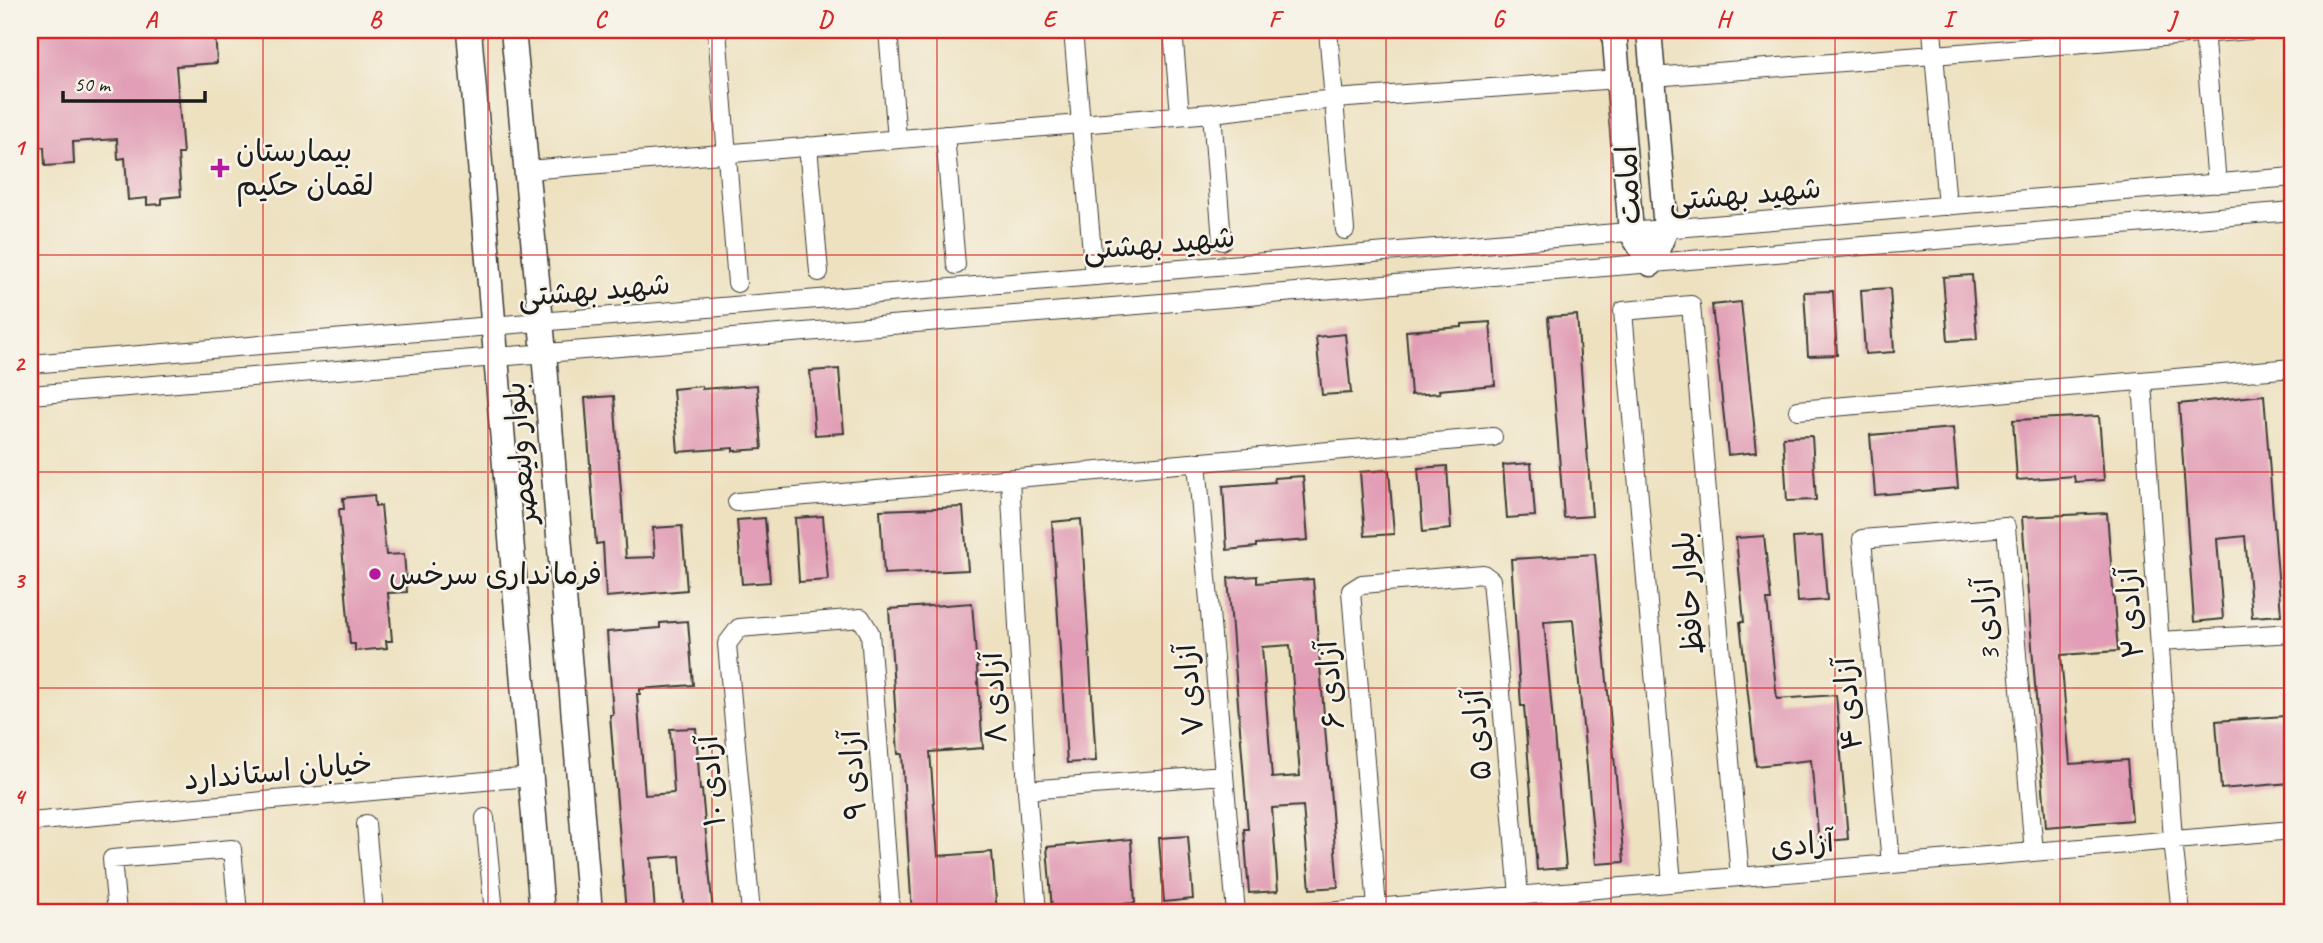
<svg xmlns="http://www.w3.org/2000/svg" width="2323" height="943" font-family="Caveat,'Playpen Sans Arabic',sans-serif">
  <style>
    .building { fill: #e19eb6; fill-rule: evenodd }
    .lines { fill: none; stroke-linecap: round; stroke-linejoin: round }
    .street-casing { stroke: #3b3a35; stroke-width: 20 }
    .secondary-casing { stroke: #3b3a35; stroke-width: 27 }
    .street { stroke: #fff; stroke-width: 18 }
    .secondary { stroke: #fff; stroke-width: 24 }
    .grid { fill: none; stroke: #d62828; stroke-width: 2; stroke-opacity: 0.55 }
    .poi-dot { fill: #b5179e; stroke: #f7f3e8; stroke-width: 2.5 }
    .labels { text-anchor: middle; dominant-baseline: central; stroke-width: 5; stroke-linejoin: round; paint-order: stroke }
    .poi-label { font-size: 30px; fill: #1c1c1c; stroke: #f7f3e8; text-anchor: start }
    .street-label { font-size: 30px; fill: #1c1c1c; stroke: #f7f3e8 }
    .neatline { fill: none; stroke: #d62828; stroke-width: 2.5 }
    .grid-label { font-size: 23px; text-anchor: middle; font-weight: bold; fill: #d62828 }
  </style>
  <rect width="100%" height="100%" fill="#f7f3e8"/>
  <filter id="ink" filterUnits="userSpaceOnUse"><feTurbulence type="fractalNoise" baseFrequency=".0143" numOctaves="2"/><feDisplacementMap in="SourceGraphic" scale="14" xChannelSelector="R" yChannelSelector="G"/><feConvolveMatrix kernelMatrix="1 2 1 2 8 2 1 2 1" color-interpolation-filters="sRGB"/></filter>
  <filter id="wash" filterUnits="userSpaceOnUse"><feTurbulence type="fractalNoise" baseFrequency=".00686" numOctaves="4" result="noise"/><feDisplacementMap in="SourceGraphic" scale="28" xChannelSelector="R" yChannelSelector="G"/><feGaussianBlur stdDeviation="1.57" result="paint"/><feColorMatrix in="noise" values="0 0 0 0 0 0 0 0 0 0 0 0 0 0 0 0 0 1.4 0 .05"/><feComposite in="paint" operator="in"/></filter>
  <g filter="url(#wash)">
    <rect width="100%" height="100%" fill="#ede1c0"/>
    <g id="blocks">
      <path class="building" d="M30 30H215L217 63 176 66 183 154H178L181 196 162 198V204L147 205V198L128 200 125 158 118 159 117 139 73 142 74 164 45 166 44 147 30 148Z
        M1972 275 1977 339 1948 341 1943 277Z
        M1890 288 1894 352 1865 354 1861 290Z
        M1833 291 1837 355 1808 356 1804 292Z
        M1741 302 1757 452 1728 455 1712 305Z
        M1577 315 1592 516 1564 518 1548 317Z
        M1490 322 1495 385 1439 390 1440 393 1411 395 1406 331 1462 327V324Z
        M1345 334 1351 393 1322 395 1316 337Z
        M839 369 844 433 815 435 810 371Z
        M757 385 762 449 733 451V448L678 452 673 389 702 386V389Z
        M2264 395 2281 615 2252 617 2245 536 2217 539 2223 619 2194 622 2179 404Z
        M614 396 626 558 655 557 653 528 682 526 687 590 606 597 603 543 596 544 585 398Z
        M2099 416 2104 480 2075 482 2074 476 2017 480 2013 420Z
        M1953 428 1958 488 1875 495 1870 435Z
        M1812 436 1816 500 1787 501 1783 437Z
        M1531 463 1535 516 1507 518 1503 465Z
        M1447 466 1451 529 1423 532 1418 468Z
        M1389 470 1394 534 1365 536 1360 472Z
        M1303 476 1308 540 1256 544V547L1227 550 1223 486 1275 482 1274 478Z
        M374 495 375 506H381L386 555 404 554 407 592 388 593 392 641H386L387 648 355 651V644H350L339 509H344L343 498Z
        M963 507 968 570 884 574 880 510Z
        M2107 513 2118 651 2061 655 2070 764 2127 760 2132 820 2046 827 2022 517Z
        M823 516 828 580 799 582 795 518Z
        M765 518 770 582 742 584 737 520Z
        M1081 519 1096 761 1067 763 1052 522Z
        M1764 536 1771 600H1767L1777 699 1836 695 1848 839 1819 842 1811 760 1756 766 1740 622H1744L1736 538Z
        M1822 536 1827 600 1798 602 1793 538Z
        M1595 554 1624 862 1596 864 1573 620 1544 622 1566 868 1537 870 1524 706H1521L1511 559Z
        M1257 576V583L1313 579 1338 887 1310 889 1303 806 1272 808 1278 891 1249 893 1244 829H1248L1228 578ZM1290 645 1300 776 1272 778 1262 647Z
        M972 603 983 748 930 752 938 856 992 852 997 913H912L902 754H898L889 609Z
        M688 621 693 685 640 689V694H637L645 795 674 793 670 729 696 728 700 790H702L713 913H684L680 856 651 858 655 913H626L610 715H613L607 632 660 628V623Z
        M2284 716 2290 783 2221 789 2216 721Z
        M1188 836 1193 899 1164 902 1159 838Z
        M1131 839 1135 903 1052 910 1047 847Z"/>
    </g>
  </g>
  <g filter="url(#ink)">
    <use href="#blocks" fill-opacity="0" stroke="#3b3a35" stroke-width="2"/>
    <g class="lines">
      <g class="street-casing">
        <path id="street" d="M717 30 737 283
          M888 30 897 139
          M1073 30 1094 276
          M1173 30 1180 115
          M1328 30 1345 230
          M1932 30 1947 206
          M2204 30 2217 184
          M1653 77 2251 30
          M1212 113 1222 241
          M945 135 956 265
          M808 146 819 272
          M528 170 1212 113 1334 99 1618 79
          M30 364 2293 177
          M2142 382 2173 840 2181 913
          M30 395 2293 211
          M1798 410 2293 368
          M1197 462 1236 913
          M1010 479 1027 790 1037 913
          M737 502 1493 437
          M2160 641 2293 633
          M1027 790 1224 775
          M485 818 494 913
          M30 822 530 777
          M366 824 374 913
          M1891 864 1862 539 2006 527 2034 852
          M1672 883 1623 311 1691 305 1740 877
          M1377 908 1351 591 1362 584 1483 574 1491 580 1519 896
          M117 913 112 859 232 849 238 913
          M751 913 727 644 739 628 861 618 870 633 891 913
          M1315 913 2293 830"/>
      </g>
      <g class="secondary-casing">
        <path id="secondary" d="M469 30 542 913
          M513 30 544 353 590 913
          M1614 30 1631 232 1651 264
          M1649 30 1666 229 1651 264"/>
      </g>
      <use href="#street" class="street"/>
      <use href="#secondary" class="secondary"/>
    </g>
  </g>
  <path class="grid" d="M263 30V913M488 30V913M712 30V913M937 30V913M1162 30V913M1386 30V913M1611 30V913M1835 30V913M2060 30V913M30 255H2293M30 472H2293M30 688H2293"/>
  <g class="poi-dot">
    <path d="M216.5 157.5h7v7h7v7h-7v7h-7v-7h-7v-7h7z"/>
    <circle cx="375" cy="574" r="7"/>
  </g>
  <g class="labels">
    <g class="poi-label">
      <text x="236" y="151">بیمارستان<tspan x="236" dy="34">لقمان حکیم</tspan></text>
      <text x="389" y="574">فرمانداری سرخس</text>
    </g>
    <g class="street-label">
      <text transform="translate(1628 185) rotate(-93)">امامت</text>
      <text transform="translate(1745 194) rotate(-5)">شهید بهشتی</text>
      <text transform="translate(1159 243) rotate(-5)">شهید بهشتی</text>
      <text transform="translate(594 290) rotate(-5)">شهید بهشتی</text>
      <text transform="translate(520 453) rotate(-95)">بلوار ولیعصر</text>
      <text transform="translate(1688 593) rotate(-95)">بلوار حافظ</text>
      <text transform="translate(2130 613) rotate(-94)">آزادی ۲</text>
      <text transform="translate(1986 620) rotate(-95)">آزادی 3</text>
      <text transform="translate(1330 685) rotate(-95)">آزادی ۶</text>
      <text transform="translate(1189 690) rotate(-95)">آزادی ۷</text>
      <text transform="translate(994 698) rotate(-93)">آزادی ۸</text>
      <text transform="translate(1848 704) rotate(-95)">آزادی ۴</text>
      <text transform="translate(1477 735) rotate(-95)">آزادی ۵</text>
      <text transform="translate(278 771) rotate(-5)">خیابان استاندارد</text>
      <text transform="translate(853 775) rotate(-94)">آزادی ۹</text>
      <text transform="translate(711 781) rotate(-95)">آزادی ۱۰</text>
      <text transform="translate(1802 844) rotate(-5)">آزادی</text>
    </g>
  </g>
  <rect width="2323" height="943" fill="none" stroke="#f7f3e8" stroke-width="77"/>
  <path d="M63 91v10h142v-10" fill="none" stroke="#1c1c1c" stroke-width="3.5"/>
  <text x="74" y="91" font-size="21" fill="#1c1c1c" stroke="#f7f3e8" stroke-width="5" paint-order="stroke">50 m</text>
  <rect x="38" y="38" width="2246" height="866" class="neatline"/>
  <g class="grid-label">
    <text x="151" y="27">A</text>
    <text x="375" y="27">B</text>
    <text x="600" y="27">C</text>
    <text x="825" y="27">D</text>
    <text x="1049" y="27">E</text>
    <text x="1274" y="27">F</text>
    <text x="1498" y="27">G</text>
    <text x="1723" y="27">H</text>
    <text x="1948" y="27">I</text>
    <text x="2172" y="27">J</text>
    <text x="19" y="155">1</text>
    <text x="19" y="371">2</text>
    <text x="19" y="588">3</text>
    <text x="19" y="804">4</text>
  </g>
</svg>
